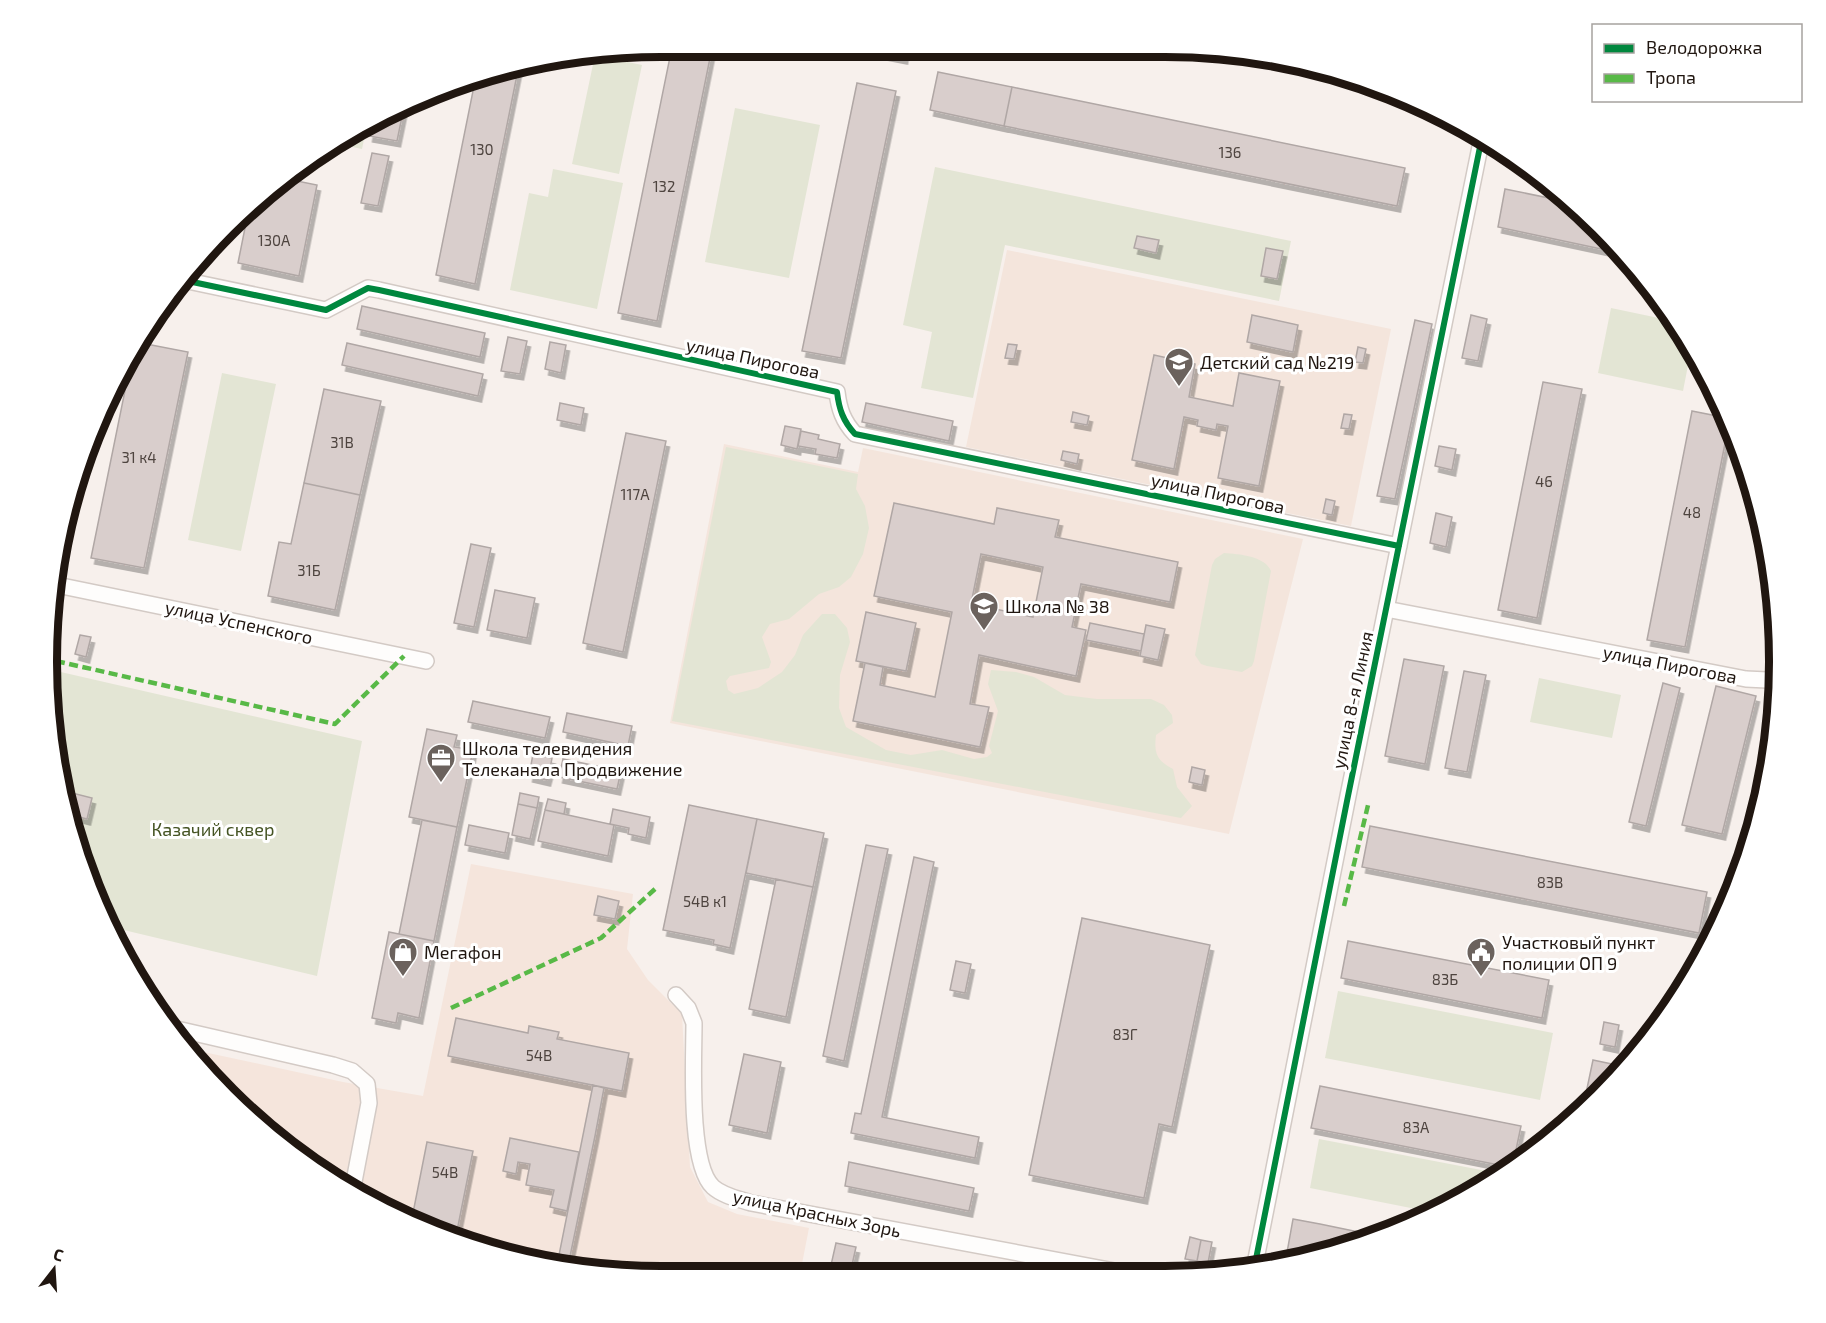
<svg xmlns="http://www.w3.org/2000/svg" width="1826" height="1323" font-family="'Exo 2',sans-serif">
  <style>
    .built { fill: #f5e5dc }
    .education { fill: #f4e5dc }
    .green { fill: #e3e5d4 }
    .building { fill: #d9cecc; stroke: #b0a7a5; stroke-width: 1.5; fill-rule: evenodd; filter: url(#shadow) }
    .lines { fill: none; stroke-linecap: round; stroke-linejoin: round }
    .minor-casing { stroke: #d3cac5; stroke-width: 18 }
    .minor { stroke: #fefdfc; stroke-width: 15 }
    .tram { stroke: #cecbca; stroke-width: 1.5 }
    .quiet { stroke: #58b947; stroke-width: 4.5; stroke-dasharray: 9 4.5; stroke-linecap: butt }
    .cycleway-casing { stroke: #fff; stroke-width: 10 }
    .cycleway { stroke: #00873e; stroke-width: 6 }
    .labels { text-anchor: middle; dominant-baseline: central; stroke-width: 6; stroke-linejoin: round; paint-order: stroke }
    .number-label { font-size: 15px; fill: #4e443f }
    .street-label { font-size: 18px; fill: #201610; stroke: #fff }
    .poi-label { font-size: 18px; fill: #201610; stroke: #fff; text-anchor: start }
    .park-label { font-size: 18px; fill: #455423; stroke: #fff }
    .rim { fill: none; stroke: #201610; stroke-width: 8 }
  </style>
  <defs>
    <filter id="shadow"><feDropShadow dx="3.5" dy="6" stdDeviation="0" flood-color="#0004"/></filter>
  </defs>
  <rect width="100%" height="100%" fill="#f7f0ec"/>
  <path class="built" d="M471 864 633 894 627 949 648 980 682 1014 690 1167 708 1202 737 1214 809 1228 800 1274 621 1275 502 1255 354 1194 256 1124 185 1048 343 1082 423 1096Z"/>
  <path class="education" d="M1007 250 1391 329 1351 526 966 447Z
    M724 444 858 472 863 448 1303 539 1229 834 670 723Z"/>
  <path class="green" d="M595 55 642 65 619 174 572 164Z
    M735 108 820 125 789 278 705 262Z
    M367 125 362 149 333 143Z
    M935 167 1291 241 1279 301 1005 245 973 398 921 388 932 332 903 325Z
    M553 169 623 183 597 309 510 290 529 193 548 197Z
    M1611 308 1673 321 1691 350 1683 391 1598 373Z
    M222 373 276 384 241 551 188 540Z
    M726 447 858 474 856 489 865 506 869 528 863 554 851 577 839 587 819 594 789 619 770 624 762 637 771 662 769 668 730 676 726 681 728 690 734 694 758 688 782 672 795 655 803 635 822 614H835L847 628 850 642 840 675 839 708 846 727 886 750 911 755 942 750 974 759 987 757 992 753 989 746 998 711 988 684 991 670 1016 672 1034 677 1065 695 1097 699H1151L1164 705 1172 715 1173 723 1156 735C1154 753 1156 760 1173 769L1177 787 1192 806 1181 818 672 721Z
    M1224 553C1239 554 1265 556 1271 571L1254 661 1252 666 1242 672 1207 666 1201 664 1195 655 1212 565 1215 559Z
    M52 670 362 741 317 976 111 927 93 897 52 741Z
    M1539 678 1621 695 1612 738 1530 722Z
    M1338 991 1553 1033 1540 1100 1325 1058Z
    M1319 1139 1497 1173 1431 1212 1310 1188Z"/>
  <path class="building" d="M672 47 711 53 657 321 618 313Z
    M679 47H713L711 53Z
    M847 47H906L904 58Z
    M519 65 475 284 436 275 476 76 502 68Z
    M938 72 1012 87 1004 126 930 110Z
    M857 83 896 91 841 358 802 351Z
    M1012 87 1405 168 1397 206 1004 126Z
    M401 107H404L397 141 369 136 371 123Z
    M372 153 389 156 378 206 361 203Z
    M287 179 317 185 299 276 238 263 248 213Z
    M1505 189 1573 203 1620 253 1498 227Z
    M1137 236 1159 240 1156 253 1134 248Z
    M1266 248 1283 251 1277 279 1261 276Z
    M362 306 485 333 480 357 357 329Z
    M1252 315 1298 325 1293 352 1247 342Z
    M1471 315 1487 319 1478 361 1462 358Z
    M1415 320 1432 324 1395 499 1377 496Z
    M508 337 527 341 520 374 501 371Z
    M550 342 566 345 561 373 545 369Z
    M141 343 188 352 144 568 91 558 132 356Z
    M347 343 483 374 478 396 342 365Z
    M1008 344 1017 345 1014 359 1005 358Z
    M1358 347 1366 349 1363 363 1355 362Z
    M1154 355 1195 364 1189 397 1233 406 1239 373 1280 381 1259 486 1218 478 1228 426 1217 424 1216 430 1197 426 1198 420 1184 417 1174 469 1132 460Z
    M1543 382 1582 389 1537 618 1498 610Z
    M324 389 381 401 360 495 304 483Z
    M560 403 584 408 581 425 557 420Z
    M866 403 953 421 949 441 862 422Z
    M1692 411 1727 418 1729 423 1685 647 1647 640Z
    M1073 412 1089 416 1087 425 1071 422Z
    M1344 414 1352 415 1349 429 1341 428Z
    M785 426 801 429 797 449 781 445Z
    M801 431 819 435 818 439 840 444 837 458 815 454 816 449 798 446Z
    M626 433 666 441 623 652 583 643Z
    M1439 446 1456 449 1452 470 1435 466Z
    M1063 451 1079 454 1077 464 1061 460Z
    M304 483 360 495 335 610 268 596 279 542 291 544Z
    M1326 499 1335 501 1332 515 1323 513Z
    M894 503 994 524 997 508 1059 520 1055 537 1178 562 1170 602 1081 584 1072 627 1086 630 1076 676 979 655 970 704 989 707 980 747 853 721 865 663 883 667 880 685 935 697 952 612 874 596ZM981 554 1043 567 1033 617 971 604Z
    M1436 513 1452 517 1446 547 1430 543Z
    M471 544 491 548 474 627 454 623Z
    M495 590 535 598 527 638 487 630Z
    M866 612 916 623 906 671 856 661Z
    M1090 623 1144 634 1141 651 1086 640Z
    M1146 625 1165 629 1158 660 1140 656Z
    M80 635 91 637 86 657 75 654Z
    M1404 659 1444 666 1425 764 1385 756Z
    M1464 671 1486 675 1467 772 1445 768Z
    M1663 683 1680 688 1646 826 1629 822Z
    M1716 686 1756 696 1722 834 1682 825Z
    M473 701 550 717 545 738 468 722Z
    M567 713 632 726 628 746 563 732Z
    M427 729 457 735 454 747 473 750 457 827 409 817Z
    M533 754 552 758 550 769 531 765Z
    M563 759 621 771 617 789 559 777Z
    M531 765 550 769 547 780 529 776Z
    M1192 767 1205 770 1202 785 1189 782Z
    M64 787 73 789 72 793 92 798 87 819 71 815Z
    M520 793 539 797 537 808 518 804Z
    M548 799 566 803 564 814 545 810Z
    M518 804 537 808 530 839 512 835Z
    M689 805 757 819 730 948 713 944 714 940 663 930Z
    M613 809 650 817 646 838 628 834 629 828 610 824Z
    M545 810 614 825 608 856 538 841Z
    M757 819 824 833 813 887 746 873Z
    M422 820 457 827 434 941 399 934Z
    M469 825 509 833 505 853 465 845Z
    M1370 826 1707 892 1699 933 1362 867Z
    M866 845 888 849 844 1061 823 1056Z
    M914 857 934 862 882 1117 979 1137 975 1158 851 1133 855 1113 861 1114Z
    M776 879 813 887 786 1017 749 1009Z
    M598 896 619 901 615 919 594 915Z
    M1082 918 1210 945 1172 1127 1159 1124 1144 1198 1029 1175Z
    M389 932 434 941 419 1018 398 1013 396 1023 372 1018Z
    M1348 941 1549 980 1542 1018 1341 978Z
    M956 961 971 964 965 993 950 990Z
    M456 1018 528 1033 529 1026 559 1032 557 1039 629 1053 622 1091 448 1056Z
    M1604 1022 1619 1025 1615 1047 1600 1044Z
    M744 1054 781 1062 767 1133 729 1125Z
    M1593 1060 1626 1067 1592 1100 1585 1098Z
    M593 1085 604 1088 595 1136 568 1266 557 1265Z
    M1320 1086 1521 1126 1513 1164 1509 1167 1311 1128Z
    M510 1138 579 1152 567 1211 550 1207 554 1190 526 1185 530 1164 518 1162 516 1174 503 1171Z
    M427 1142 473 1151 456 1236 412 1218Z
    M849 1162 974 1188 969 1211 845 1186Z
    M1293 1219 1320 1224 1378 1236 1291 1259 1286 1258Z
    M1190 1237 1201 1240 1197 1261 1185 1259Z
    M1201 1240 1212 1242 1208 1263 1197 1261Z
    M836 1243 856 1247 850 1274H829Z"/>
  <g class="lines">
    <g class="minor-casing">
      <path id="minor" d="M183 280 326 310 368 288 379 290 837 392C839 409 843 421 855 434L1399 546
        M52 584 426 661
        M1386 609 1746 679 1767 680 1776 677
        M676 995 688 1008 694 1023C694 1058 688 1164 713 1187 723 1196 739 1199 751 1203L1120 1272
        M168 1027 333 1065 352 1071 367 1084 369 1103 352 1192
        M1254 1269 1348 796 1482 137"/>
    </g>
    <use href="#minor" class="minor"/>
    <path class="tram" d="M1230 55 1371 84"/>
    <path class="quiet" d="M56 661 335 724 404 656
      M1344 906 1369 801
      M451 1008 601 938 655 889"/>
    <g class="cycleway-casing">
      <path id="cycleway" d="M183 280 326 310 368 288 379 290 837 392C839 409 843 421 855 434L1399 546
        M1254 1269 1348 796 1482 137"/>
    </g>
    <use href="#cycleway" class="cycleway"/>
  </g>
  <defs>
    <g id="school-pin" transform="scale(1.5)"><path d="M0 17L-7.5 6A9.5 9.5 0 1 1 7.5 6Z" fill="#6b625d" stroke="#fff"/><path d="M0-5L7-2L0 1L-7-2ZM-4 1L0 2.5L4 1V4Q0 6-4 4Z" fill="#fff"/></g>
    <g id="office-pin" transform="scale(1.5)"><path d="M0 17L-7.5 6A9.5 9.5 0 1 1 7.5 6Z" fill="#6b625d" stroke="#fff"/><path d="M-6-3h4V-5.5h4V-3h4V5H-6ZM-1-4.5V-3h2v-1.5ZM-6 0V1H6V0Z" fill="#fff"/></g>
    <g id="shop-pin" transform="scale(1.5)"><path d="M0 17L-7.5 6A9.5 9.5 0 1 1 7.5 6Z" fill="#6b625d" stroke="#fff"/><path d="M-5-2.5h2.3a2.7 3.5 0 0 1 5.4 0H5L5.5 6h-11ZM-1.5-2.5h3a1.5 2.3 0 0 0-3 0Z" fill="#fff"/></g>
    <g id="civic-pin" transform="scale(1.5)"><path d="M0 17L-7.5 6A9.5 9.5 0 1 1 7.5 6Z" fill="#6b625d" stroke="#fff"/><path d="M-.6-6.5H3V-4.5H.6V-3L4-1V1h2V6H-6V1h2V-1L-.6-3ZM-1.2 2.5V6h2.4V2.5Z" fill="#fff"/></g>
  </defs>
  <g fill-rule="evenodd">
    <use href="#school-pin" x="1179" y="362"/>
    <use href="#school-pin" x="984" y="606"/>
    <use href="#office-pin" x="441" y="758"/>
    <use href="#shop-pin" x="403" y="952"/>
    <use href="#civic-pin" x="1481" y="952"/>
  </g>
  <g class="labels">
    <g class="number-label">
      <text x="482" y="149">130</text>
      <text x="1230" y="152">136</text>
      <text x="664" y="186">132</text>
      <text x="274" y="240">130А</text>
      <text x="342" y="442">31В</text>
      <text x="139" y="457">31 к4</text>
      <text x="1544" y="481">46</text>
      <text x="635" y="494">117А</text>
      <text x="1692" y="512">48</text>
      <text x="309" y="570">31Б</text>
      <text x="1550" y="882">83В</text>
      <text x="705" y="901">54В к1</text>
      <text x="1445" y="979">83Б</text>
      <text x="1125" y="1034">83Г</text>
      <text x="539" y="1055">54В</text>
      <text x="1416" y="1127">83А</text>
      <text x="445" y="1172">54В</text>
    </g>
    <g class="street-label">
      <text transform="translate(753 358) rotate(12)">улица Пирогова</text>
      <text transform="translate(1218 493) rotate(12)">улица Пирогова</text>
      <text transform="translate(239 622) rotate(12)">улица Успенского</text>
      <text transform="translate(1670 664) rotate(11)">улица Пирогова</text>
      <text transform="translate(1352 700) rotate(-78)">улица 8-я Линия</text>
      <text transform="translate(817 1213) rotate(12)">улица Красных Зорь</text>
    </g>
    <g class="poi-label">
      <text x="1200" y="362">Детский сад №219</text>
      <text x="1005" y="606">Школа № 38</text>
      <text x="462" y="748">Школа телевидения<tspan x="462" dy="21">Телеканала Продвижение</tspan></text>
      <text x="1502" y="942">Участковый пункт<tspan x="1502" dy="21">полиции ОП 9</tspan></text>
      <text x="424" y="952">Мегафон</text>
    </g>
    <g class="park-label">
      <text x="213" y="829">Казачий сквер</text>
    </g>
  </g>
  <path d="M0 0H1826V1323H0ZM661 57H1165A604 604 0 0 1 1769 661V662A604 604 0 0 1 1165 1266H661A604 604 0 0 1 57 662V661A604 604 0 0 1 661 57Z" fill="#fff" fill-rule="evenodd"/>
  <path class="rim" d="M661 57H1165A604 604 0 0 1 1769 661V662A604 604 0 0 1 1165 1266H661A604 604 0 0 1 57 662V661A604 604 0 0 1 661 57Z"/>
  <rect x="1592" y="24" width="210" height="78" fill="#ffffff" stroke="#a6a29f" stroke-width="1.5"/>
  <rect x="1604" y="44" width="30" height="9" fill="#00873e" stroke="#a6a29f" stroke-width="1.5"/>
  <text x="1646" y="54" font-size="18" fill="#201610">Велодорожка</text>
  <rect x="1604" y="74" width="30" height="9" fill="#58b947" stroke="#a6a29f" stroke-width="1.5"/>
  <text x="1646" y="84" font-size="18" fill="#201610">Тропа</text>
  <g transform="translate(54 1269) rotate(17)" stroke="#ffffff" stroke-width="4.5" paint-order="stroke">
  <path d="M0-4.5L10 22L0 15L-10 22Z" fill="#201610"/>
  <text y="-9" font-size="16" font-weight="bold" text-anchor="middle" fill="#201610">С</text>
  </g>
</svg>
